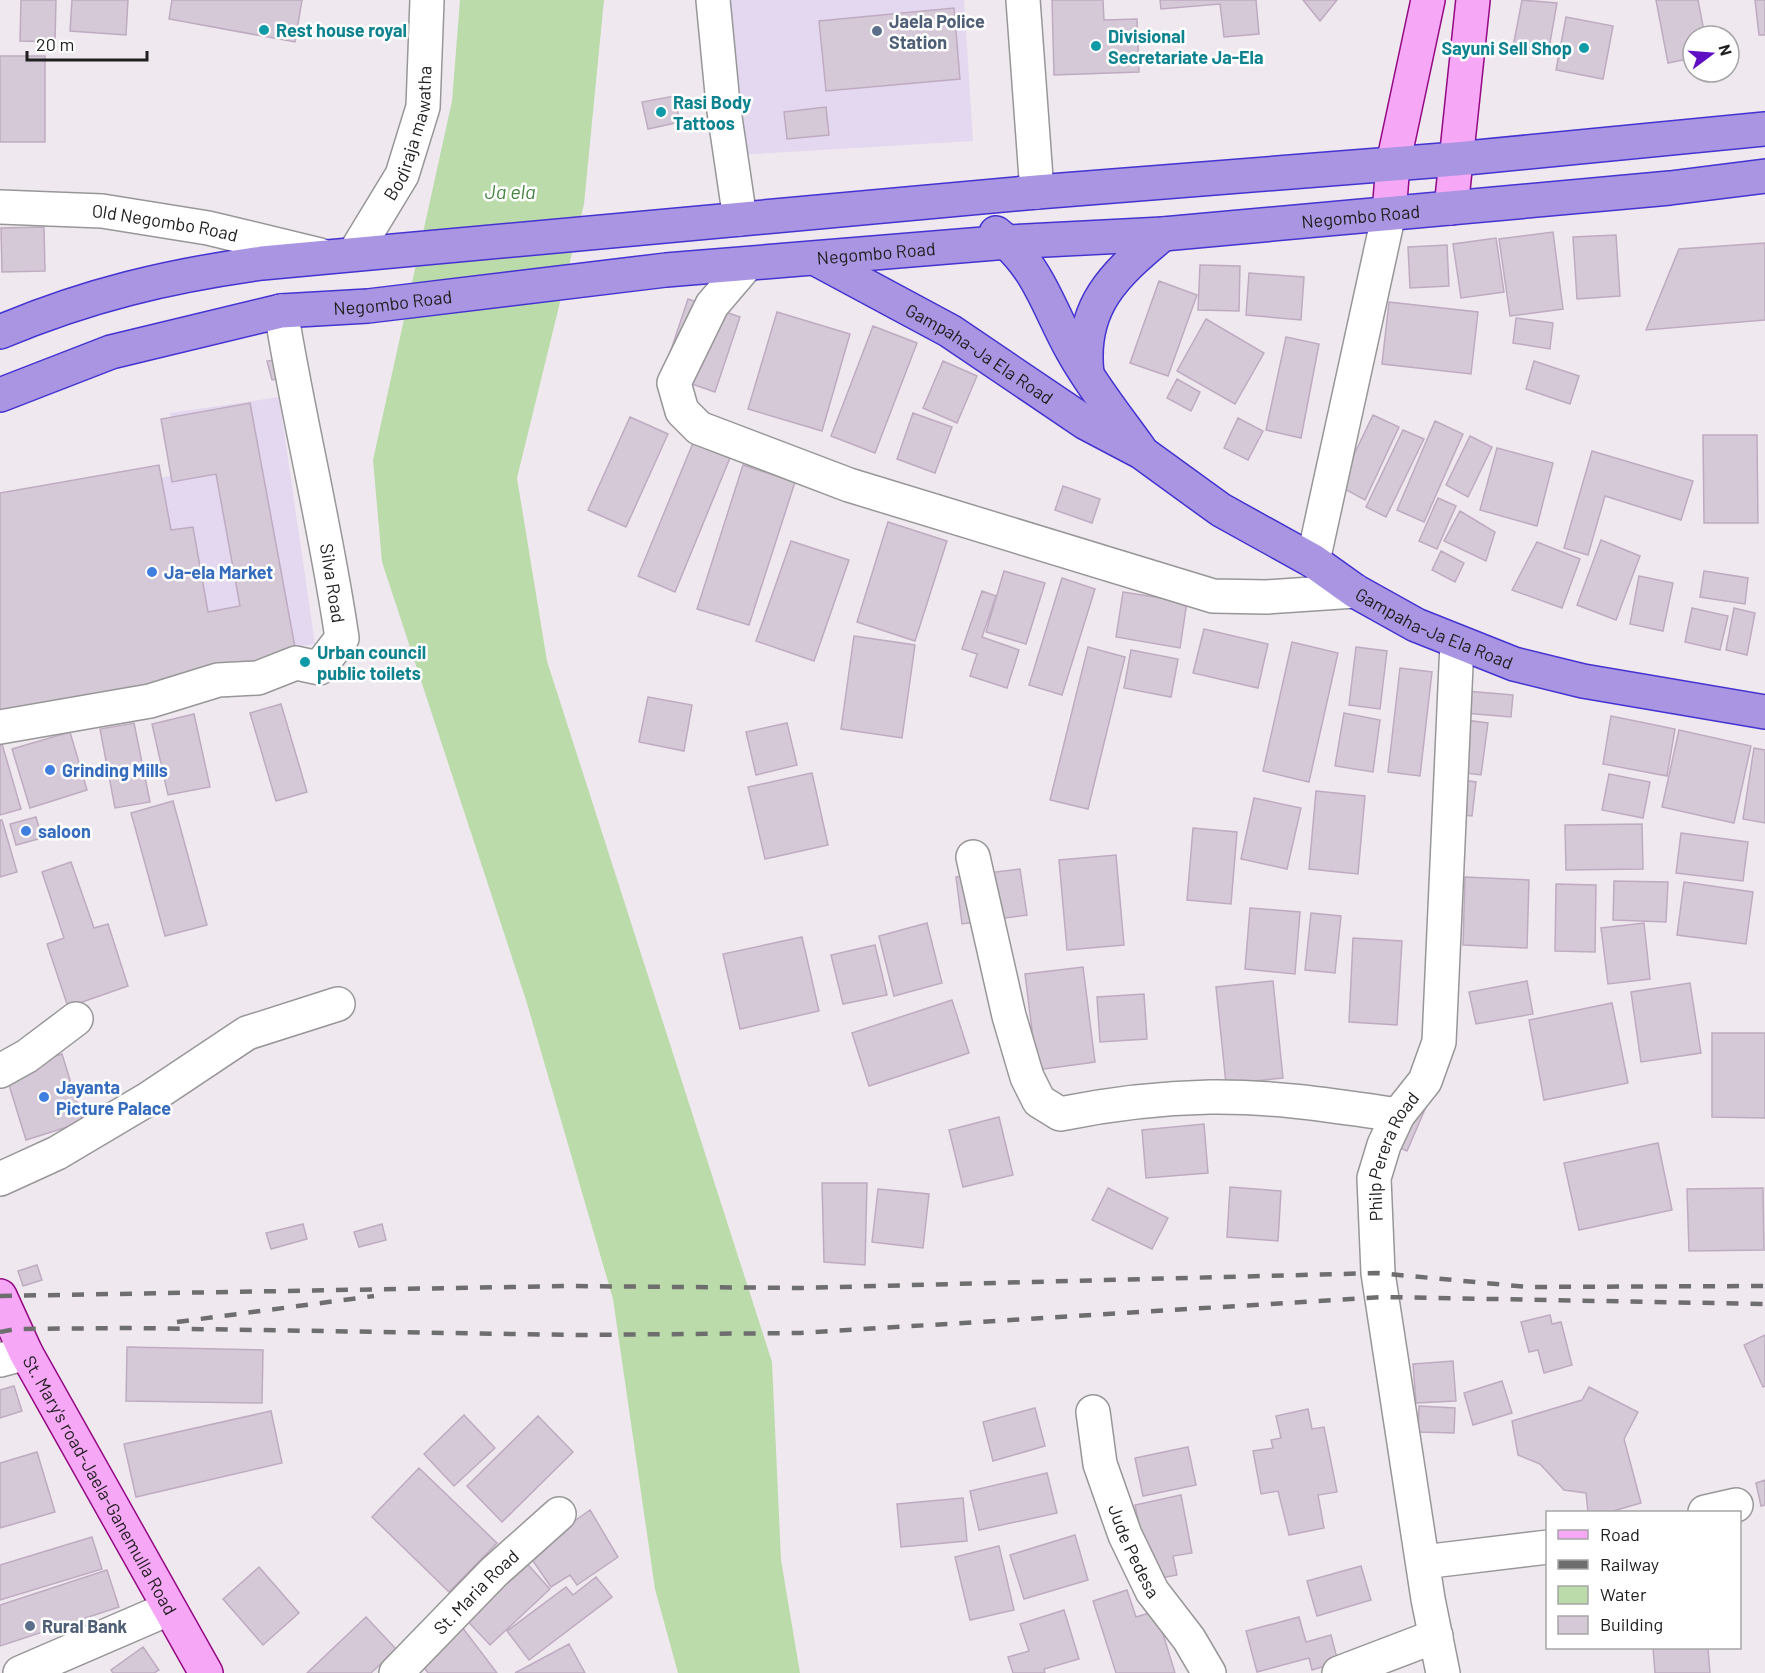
<svg xmlns="http://www.w3.org/2000/svg" width="1765" height="1673" font-family="Barlow,sans-serif">
  <style>
    .commercial { fill: #e4d8f0 }
    .water { fill: #bbdbab }
    .building { fill: #d5c8d7; stroke: #bfabc1; stroke-width: 1.5 }
    .lines { fill: none; stroke-linecap: round; stroke-linejoin: round }
    .minor-casing { stroke: #979797; stroke-width: 36 }
    .major-casing { stroke: #930a83; stroke-width: 36 }
    .highway-casing { stroke: #4433d0; stroke-width: 36 }
    .minor { stroke: #fff; stroke-width: 33 }
    .major { stroke: #f6a7f5; stroke-width: 33 }
    .highway { stroke: #a995e2; stroke-width: 33 }
    .rail { stroke: #6e6e6e; stroke-width: 4.5; stroke-dasharray: 12 12; stroke-linecap: butt }
    .culture-dot { fill: #0f9aa8; stroke: #fff; stroke-width: 2 }
    .service-dot { fill: #5c6f8a; stroke: #fff; stroke-width: 2 }
    .shop-dot { fill: #3f7fe0; stroke: #fff; stroke-width: 2 }
    .labels { text-anchor: middle; dominant-baseline: central; stroke-width: 5; stroke-linejoin: round; paint-order: stroke }
    .service-label { font-size: 18px; font-weight: bold; fill: #4e5e75; stroke: #fff; text-anchor: start }
    .culture-label { font-size: 18px; font-weight: bold; fill: #0d838f; stroke: #fff; text-anchor: start }
    .street-label { font-size: 18px; fill: #202020; stroke: #fff }
    .shop-label { font-size: 18px; font-weight: bold; fill: #366cbe; stroke: #fff; text-anchor: start }
    .water-label { font-size: 20px; font-style: italic; fill: #468442; stroke: #fff }
  </style>
  <rect width="100%" height="100%" fill="#f0e8ef"/>
  <path class="commercial" d="M728 0H964L973 141 739 155Z
    M279 397 315 644 0 689V500L179 475 170 413Z"/>
  <path class="water" d="M460 0H604L584 204 517 478 547 661 772 1362 781 1560 800 1673H678L655 1589 613 1299 526 1000 382 562 373 460 452 101Z"/>
  <path class="building" d="M21 0H56L55 42 20 41Z
    M72 0H128L126 35 70 31Z
    M172 0H302L295 42 169 19Z
    M1052 0H1103L1104 20 1137 19 1139 72 1054 75Z
    M1160 0H1256L1259 34 1224 37 1220 4 1161 9Z
    M1303 0H1337L1320 21Z
    M1522 0 1557 3 1548 54 1513 47Z
    M1656 0H1698L1705 36H1693V58L1668 63Z
    M1755 0H1765V35H1759Z
    M954 8 960 79 826 91 819 21Z
    M1566 17 1613 26 1603 79 1556 70Z
    M0 56H45V142H0Z
    M674 96 680 122 648 129 642 102Z
    M826 107 829 135 787 139 784 112Z
    M44 227 45 271 2 272 1 228Z
    M1553 232 1563 309 1510 316 1499 239Z
    M1616 235 1620 296 1577 299 1573 237Z
    M1496 238 1504 292 1461 298 1453 244Z
    M1765 243V320L1646 330 1679 249Z
    M1447 245 1449 286 1410 288 1408 247Z
    M1200 265 1240 266 1239 311 1198 310Z
    M1249 273 1304 277 1301 320 1246 315Z
    M1159 281 1197 295 1168 376 1130 363Z
    M688 299 740 317 715 392 663 374Z
    M1389 302 1478 312 1471 374 1382 364Z
    M777 312 850 334 822 431 748 409Z
    M1516 318 1553 323 1550 349 1513 343Z
    M1206 319 1264 353 1235 404 1177 371Z
    M873 326 917 343 875 453 831 436Z
    M1286 337 1319 344 1301 438 1266 430Z
    M280 359 284 378 272 380 267 361Z
    M943 361 977 376 957 423 923 408Z
    M1534 361 1579 376 1570 404 1526 389Z
    M1177 379 1200 392 1191 411 1167 398Z
    M250 403 297 658 0 712V493L159 465 171 530 193 527 208 612 240 606 216 474 172 482 161 419Z
    M913 413 952 427 935 473 897 459Z
    M1373 415 1399 427 1365 500 1339 486Z
    M630 417 668 434 626 527 588 510Z
    M1238 418 1263 431 1248 460 1224 448Z
    M1435 421 1463 434 1424 522 1397 510Z
    M1403 430 1424 439 1386 517 1366 507Z
    M1703 435H1757L1758 523H1704Z
    M1470 436 1492 447 1468 497 1446 485Z
    M693 443 730 458 675 592 638 576Z
    M1497 448 1553 463 1537 526 1480 510Z
    M1592 451 1693 481 1681 520 1605 496 1588 555 1564 548Z
    M743 465 795 482 749 625 697 609Z
    M1063 486 1100 499 1092 523 1055 510Z
    M1438 498 1456 506 1437 549 1419 541Z
    M1460 511 1495 532 1486 561 1444 541Z
    M888 522 947 541 915 641 857 622Z
    M1601 540 1640 556 1616 620 1577 605Z
    M791 541 849 560 814 661 756 641Z
    M1537 542 1580 559 1562 608 1512 590Z
    M1441 551 1464 563 1455 582 1432 570Z
    M1004 571 1045 583 1026 644 986 632Z
    M1704 571 1748 578 1745 604 1700 597Z
    M1639 576 1673 583 1663 631 1630 624Z
    M1062 578 1095 589 1062 695 1029 685Z
    M982 591 996 596 982 637 1019 650 1007 688 970 676 977 654 962 649Z
    M1123 592 1187 602 1180 648 1116 637Z
    M1692 608 1728 616 1720 650 1685 642Z
    M1734 608 1755 613 1747 655 1726 650Z
    M1204 629 1268 644 1258 688 1193 673Z
    M854 636 915 645 902 738 841 729Z
    M1292 642 1338 653 1309 782 1263 771Z
    M1088 647 1125 657 1088 809 1050 800Z
    M1356 647 1387 651 1380 709 1349 705Z
    M1131 650 1178 659 1171 697 1124 688Z
    M1400 668 1432 672 1420 776 1388 772Z
    M1466 691 1513 695 1511 717 1464 713Z
    M648 697 692 705 684 751 639 742Z
    M281 704 307 792 276 801 250 713Z
    M1344 713 1380 720 1373 772 1335 766Z
    M194 714 210 787 168 795 152 724Z
    M1611 716 1675 729 1667 776 1603 764Z
    M1458 719 1488 723 1481 775 1451 771Z
    M134 723 150 802 115 808 100 729Z
    M787 723 797 765 756 775 746 732Z
    M1679 730 1751 746 1734 823 1662 807Z
    M70 732 87 790 30 808 12 749Z
    M2 744 21 809 0 815V745Z
    M1754 748 1765 750V823L1743 819Z
    M812 773 828 845 765 859 748 787Z
    M1609 774 1650 782 1643 818 1602 810Z
    M1449 778 1476 782 1472 816 1444 813Z
    M1316 791 1365 796 1358 874 1309 869Z
    M1254 798 1301 808 1287 869 1241 859Z
    M173 801 207 925 165 936 131 813Z
    M36 817 42 838 16 845 10 824Z
    M0 820H2L17 872 0 877Z
    M1642 824 1643 869 1566 870 1565 825Z
    M1193 828 1237 832 1231 904 1187 900Z
    M1681 833 1748 842 1743 881 1676 873Z
    M1116 855 1124 945 1067 950 1059 860Z
    M71 862 94 928 108 924 128 986 68 1007 47 944 64 938 42 872Z
    M1020 869 1027 915 962 924 956 877Z
    M1465 877 1529 880 1527 948 1463 945Z
    M1614 881 1668 882 1666 922 1613 920Z
    M1684 882 1753 892 1746 944 1677 935Z
    M1556 884 1596 885 1595 952 1555 951Z
    M1250 908 1300 912 1295 974 1245 969Z
    M1311 913 1341 916 1335 973 1305 970Z
    M927 923 942 983 894 996 879 936Z
    M1644 923 1650 979 1608 984 1601 928Z
    M802 937 819 1011 740 1029 723 954Z
    M1353 938 1402 941 1397 1025 1349 1022Z
    M875 945 887 995 843 1004 831 955Z
    M1083 967 1095 1062 1037 1070 1025 974Z
    M1273 981 1283 1078 1226 1084 1216 987Z
    M1527 981 1533 1014 1476 1024 1469 992Z
    M1690 983 1701 1053 1641 1062 1631 992Z
    M1144 994 1147 1039 1100 1042 1097 997Z
    M952 1000 969 1053 869 1086 852 1033Z
    M1612 1003 1628 1083 1544 1100 1529 1020Z
    M1712 1033H1765V1118L1712 1117Z
    M62 1054 83 1122 26 1140 5 1072Z
    M1397 1094 1426 1107 1407 1151 1378 1138Z
    M999 1117 1013 1175 963 1187 949 1130Z
    M1204 1124 1208 1173 1146 1178 1142 1130Z
    M1658 1143 1672 1210 1579 1230 1564 1163Z
    M822 1183H867L865 1265 824 1262Z
    M1230 1187 1281 1191 1278 1241 1227 1237Z
    M1108 1188 1168 1218 1152 1249 1092 1220Z
    M1763 1188 1764 1250 1689 1251 1687 1189Z
    M878 1189 929 1194 923 1248 872 1242Z
    M303 1224 307 1239 271 1249 266 1233Z
    M382 1224 386 1240 359 1247 354 1232Z
    M37 1265 42 1280 23 1286 18 1271Z
    M1550 1315 1552 1324 1561 1322 1572 1365 1544 1373 1538 1350 1529 1352 1521 1322Z
    M1765 1335V1386L1763 1387 1744 1345Z
    M127 1347 263 1350 262 1403 126 1401Z
    M1453 1361 1456 1401 1416 1403 1413 1364Z
    M1502 1381 1512 1413 1473 1425 1464 1393Z
    M14 1386 22 1411 0 1418V1390Z
    M1589 1387 1638 1412 1624 1439 1641 1503 1610 1512H1588L1586 1493 1564 1490 1540 1464 1518 1455 1512 1421 1582 1400Z
    M1419 1406 1455 1408 1454 1433 1418 1432Z
    M1035 1408 1045 1446 993 1461 983 1422Z
    M1308 1409 1312 1429 1324 1427 1337 1492 1318 1495 1324 1528 1289 1535 1278 1491 1261 1494 1253 1451 1273 1448 1271 1440 1281 1438 1276 1416Z
    M271 1411 282 1463 136 1497 124 1444Z
    M464 1415 495 1448 454 1486 424 1454Z
    M538 1416 573 1452 502 1522 467 1486Z
    M1188 1447 1196 1485 1143 1496 1135 1458Z
    M37 1452 55 1512 0 1528V1463Z
    M419 1468 497 1543 449 1592 372 1517Z
    M1047 1473 1057 1513 979 1530 970 1491Z
    M1765 1480V1505L1761 1506 1756 1483Z
    M1181 1495 1192 1553 1173 1556 1177 1575 1151 1580 1135 1505Z
    M963 1498 967 1541 901 1547 897 1504Z
    M590 1510 618 1557 577 1585 570 1575 551 1587 528 1554Z
    M1075 1535 1088 1580 1024 1599 1010 1555Z
    M92 1537 102 1569 0 1600V1565Z
    M999 1546 1014 1610 970 1620 955 1557Z
    M522 1558 550 1589 490 1645 461 1614Z
    M1361 1566 1371 1600 1317 1616 1307 1581Z
    M259 1567 299 1613 263 1645 223 1599Z
    M107 1570 119 1607 0 1646V1605Z
    M596 1577 612 1597 529 1660 507 1631 566 1587 573 1595Z
    M1127 1590 1136 1617 1156 1611 1175 1673H1116L1093 1601Z
    M1064 1610 1079 1659 1044 1669 1045 1673H1013L1008 1657 1029 1651 1020 1624Z
    M366 1617 396 1649 371 1673H307Z
    M1299 1617 1306 1642 1331 1635 1338 1662 1312 1670 1309 1658 1257 1672 1246 1631Z
    M462 1627 497 1673H428L418 1659Z
    M569 1644 585 1673H515Z
    M143 1647 159 1670 154 1673H113L111 1670Z
    M1653 1648H1708L1710 1673H1655Z"/>
  <g class="lines">
    <g class="minor-casing">
      <g id="minor">
        <path d="M713 0 723 104 740 219"/>
        <path d="M1023 0 1037 192"/>
        <path id="s1" d="M0 207 102 211 208 228 320 255"/>
        <path id="s2" d="M354 254 402 175 423 107 427 0"/>
        <path d="M747 264 712 305 674 383 682 411 699 428 849 485 1213 596 1267 597 1355 591"/>
        <path d="M1313 561 1389 213"/>
        <path d="M0 727 150 701 218 680 258 678 296 663 319 668 342 638C326 528 299 421 281 311"/>
        <path d="M973 857 1009 1016 1027 1077 1039 1101 1060 1114C1109 1104 1160 1098 1210 1097 1273 1096 1336 1106 1398 1115"/>
        <path d="M0 1071 27 1056 76 1019"/>
        <path d="M0 1179 57 1153 148 1099 247 1033 338 1004"/>
        <path d="M0 1360 26 1353"/>
        <path id="s3" d="M1093 1412 1100 1464 1125 1535 1152 1591 1189 1639 1209 1673"/>
        <path d="M1705 1512 1736 1505"/>
        <path d="M1423 1562 1548 1547"/>
        <path d="M20 1673 168 1609"/>
        <path id="s4" d="M396 1673 494 1572 559 1514"/>
        <path d="M1339 1673 1436 1636"/>
        <path id="s5" d="M1443 1673 1428 1599 1378 1273 1374 1178 1384 1145 1398 1115 1425 1081 1439 1042 1457 643"/>
      </g>
    </g>
    <g class="major-casing">
      <g id="major">
        <path d="M1451 208 1473 0"/>
        <path d="M1389 213 1393 164 1428 0"/>
        <path id="s6" d="M0 1296 26 1353 206 1673"/>
      </g>
    </g>
    <g class="highway-casing">
      <g id="highway">
        <path d="M996 233C1040 268 1047 306 1073 352 1092 386 1116 416 1139 448"/>
        <path id="s7" d="M816 259 950 331 1086 423 1141 452 1221 510 1313 561 1355 591 1416 625 1514 664 1583 681 1765 712"/>
        <path d="M0 332C88 295 168 276 262 263L1037 192 1456 159 1765 129"/>
        <path d="M1087 374C1079 306 1115 274 1163 234"/>
        <path id="s8" d="M0 395 111 352 281 311 368 306 666 270 1008 242 1163 234 1670 188 1765 176"/>
      </g>
    </g>
    <use href="#minor" class="minor"/>
    <use href="#major" class="major"/>
    <use href="#highway" class="highway"/>
    <path class="rail" d="M0 1296 568 1286 800 1288 1378 1273 1528 1287 1765 1286
      M177 1322 374 1296
      M0 1332 16 1329 132 1328 578 1335 800 1333 1383 1297 1765 1304"/>
  </g>
  <g class="culture-dot">
    <circle cx="264" cy="30" r="6"/>
    <circle cx="1096" cy="46" r="6"/>
    <circle cx="1584" cy="48" r="6"/>
    <circle cx="661" cy="112" r="6"/>
    <circle cx="305" cy="662" r="6"/>
  </g>
  <g class="service-dot">
    <circle cx="877" cy="31" r="6"/>
    <circle cx="30" cy="1626" r="6"/>
  </g>
  <g class="shop-dot">
    <circle cx="152" cy="572" r="6"/>
    <circle cx="50" cy="770" r="6"/>
    <circle cx="26" cy="831" r="6"/>
    <circle cx="44" cy="1097" r="6"/>
  </g>
  <g class="labels">
    <g class="service-label">
      <text x="889" y="21">Jaela Police<tspan x="889" dy="21">Station</tspan></text>
      <text x="42" y="1626">Rural Bank</text>
    </g>
    <g class="culture-label">
      <text x="276" y="30">Rest house royal</text>
      <text x="1108" y="36">Divisional<tspan x="1108" dy="21">Secretariate Ja-Ela</tspan></text>
      <text x="1572" y="48" text-anchor="end">Sayuni Sell Shop</text>
      <text x="673" y="102">Rasi Body<tspan x="673" dy="21">Tattoos</tspan></text>
      <text x="317" y="652">Urban council<tspan x="317" dy="21">public toilets</tspan></text>
    </g>
    <g class="street-label">
      <text stroke="none"><textPath href="#s2" startOffset="135">Bodiraja mawatha</textPath></text>
      <text stroke="none"><textPath href="#s8" startOffset="1378">Negombo Road</textPath></text>
      <text stroke="none"><textPath href="#s1" startOffset="166">Old Negombo Road</textPath></text>
      <text stroke="none"><textPath href="#s8" startOffset="892">Negombo Road</textPath></text>
      <text stroke="none"><textPath href="#s8" startOffset="406">Negombo Road</textPath></text>
      <text stroke="none"><textPath href="#s7" startOffset="189">Gampaha-Ja Ela Road</textPath></text>
      <text transform="translate(333 583) rotate(81)">Silva Road</text>
      <text stroke="none"><textPath href="#s7" startOffset="722">Gampaha-Ja Ela Road</textPath></text>
      <text stroke="none"><textPath href="#s5" startOffset="526">Philp Perera Road</textPath></text>
      <text stroke="none"><textPath href="#s6" startOffset="214">St. Mary's road-Jaela-Ganemulla Road</textPath></text>
      <text stroke="none"><textPath href="#s3" startOffset="146">Jude Pedesa</textPath></text>
      <text stroke="none"><textPath href="#s4" startOffset="114">St. Maria Road</textPath></text>
    </g>
    <g class="shop-label">
      <text x="164" y="572">Ja-ela Market</text>
      <text x="62" y="770">Grinding Mills</text>
      <text x="38" y="831">saloon</text>
      <text x="56" y="1087">Jayanta<tspan x="56" dy="21">Picture Palace</tspan></text>
    </g>
    <g class="water-label">
      <text x="510" y="191">Ja ela</text>
    </g>
  </g>
  <rect x="1546" y="1511" width="195" height="138" fill="#ffffff" stroke="#a6a6a6" stroke-width="1.5"/>
  <rect x="1558" y="1530" width="30" height="9" fill="#f6a7f5" stroke="#a6a6a6" stroke-width="1.5"/>
  <text x="1600" y="1541" font-size="18" fill="#202020">Road</text>
  <rect x="1558" y="1560" width="30" height="9" fill="#6e6e6e" stroke="#a6a6a6" stroke-width="1.5"/>
  <text x="1600" y="1571" font-size="18" fill="#202020">Railway</text>
  <rect x="1558" y="1586" width="30" height="18" fill="#bbdbab" stroke="#a6a6a6" stroke-width="1.5"/>
  <text x="1600" y="1601" font-size="18" fill="#202020">Water</text>
  <rect x="1558" y="1616" width="30" height="18" fill="#d5c8d7" stroke="#a6a6a6" stroke-width="1.5"/>
  <text x="1600" y="1631" font-size="18" fill="#202020">Building</text>
  <g transform="translate(1711 54) rotate(74)"><circle r="28" fill="#ffffff" stroke="#a6a6a6" stroke-width="1.5"/>
  <path d="M0-4.5L10 22L0 15L-10 22Z" fill="#5f0ec3"/>
  <text y="-9" font-size="16" font-weight="bold" text-anchor="middle" fill="#202020">N</text>
  </g>
  <path d="M27 51v9h120v-9" fill="none" stroke="#202020" stroke-width="3"/>
  <text x="36" y="51" font-size="18" fill="#202020" stroke="#ffffff" stroke-width="4.5" paint-order="stroke">20 m</text>
</svg>
